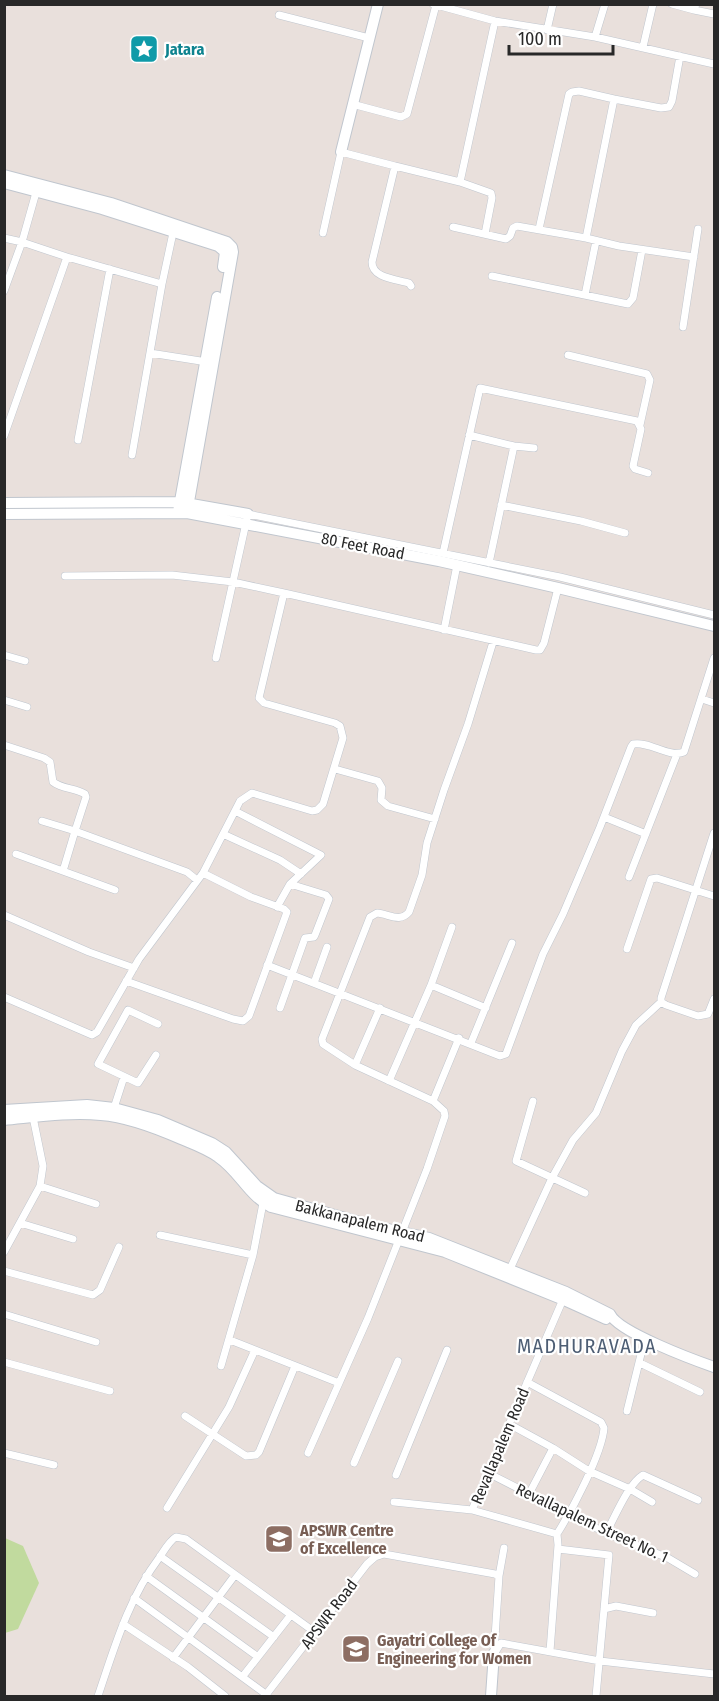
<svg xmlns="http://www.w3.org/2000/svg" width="719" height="1701" font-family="'Fira Sans Condensed',sans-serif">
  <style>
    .grass { fill: #c1da9e }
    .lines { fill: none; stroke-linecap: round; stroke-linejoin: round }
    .street-casing { stroke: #c0c6ce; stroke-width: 8 }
    .secondary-casing { stroke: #c0c6ce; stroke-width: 12 }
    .street { stroke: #fff; stroke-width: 7 }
    .secondary { stroke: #fff; stroke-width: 10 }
    .labels { text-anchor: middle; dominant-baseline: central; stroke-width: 4.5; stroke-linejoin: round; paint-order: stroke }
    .culture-label { font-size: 16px; font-weight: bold; fill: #0d838f; stroke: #fff; text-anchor: start }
    .street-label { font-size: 16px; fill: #282828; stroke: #fff }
    .education-label { font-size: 16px; font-weight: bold; fill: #785e54; stroke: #fff; text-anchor: start }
    .quarter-label { font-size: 20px; letter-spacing: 1.5px; fill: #4e5e74; stroke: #fff }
  </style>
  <rect width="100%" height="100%" fill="#e9e0dc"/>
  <path class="grass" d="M5 1538 23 1546 39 1583 18 1629 5 1633Z"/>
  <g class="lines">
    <g class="street-casing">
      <path id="street" d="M433 4 495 21 595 37 714 64
        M672 4 694 10 696 4
        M694 10 714 14
        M279 15 369 38
        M547 30 553 4
        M595 37 605 4
        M643 47 653 4
        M680 56 672 101 669 107 661 108 614 99 586 238 619 246 694 257
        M352 104 401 117 407 114 436 5
        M453 227 506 239 510 236 513 228 517 226 586 238
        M539 229 569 94 572 92 579 91 614 99
        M323 233 341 152 395 166
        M485 234 492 198 491 193 460 182 495 21
        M4 238 22 242 4 291
        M67 257 162 284 132 455
        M492 276 628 304 633 298 642 250
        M162 284 174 228
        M411 286 409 283C395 279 372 278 372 262L395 166 460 182
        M585 295 596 241
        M683 327 698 229
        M150 353 207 362
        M568 355 647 374 650 380 640 425
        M469 435 514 446 534 448
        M4 436 67 257 22 242 37 189
        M78 440 110 269
        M501 505 581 521 625 533
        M443 553 480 388 637 421 641 429 633 466 635 469 648 473
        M489 563 514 446
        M284 593 536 650H540L544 643 558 588
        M444 630 457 565
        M4 655 25 661
        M216 658 248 514 560 577 714 615
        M702 699 714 703
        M4 700 27 707
        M4 745 44 758 50 762 53 782C62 789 75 788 85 794L86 797 75 831 187 872 197 880
        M335 769 378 781 382 788 381 800 388 806 435 819
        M235 811 321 855 290 884 277 907
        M604 817 646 834
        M42 821 75 831 63 871
        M714 833 661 998V1002L666 1005 698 1016 708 1014 714 999
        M223 834 280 860 301 874
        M16 854 115 890
        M629 877 677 754
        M4 915 89 952 134 968
        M452 927 431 985 486 1008
        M627 949 651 879 657 878 714 896
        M267 965 500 1056 506 1054 543 954 563 914 600 827 631 747 633 744C650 741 668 758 684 752L714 658
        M126 981 233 1019 243 1021 249 1016 287 912 284 909 251 897 203 873
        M314 983 327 947
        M4 997 92 1035 97 1032 139 959 203 873 240 801 252 793 312 811 317 810 323 804 343 738 340 726 335 723 264 703 259 698 284 593 233 582 172 575 65 576
        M280 1008 305 938 314 937 315 935 329 899 326 895 290 884
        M471 1043 512 943
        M156 1055 138 1083 98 1064 128 1010 158 1024
        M355 1065 380 1008
        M389 1081 431 985
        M433 1101 459 1038
        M533 1101 516 1161 585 1193
        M114 1108 124 1077
        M40 1186 96 1204
        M20 1223 73 1239
        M160 1235 253 1255
        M4 1252 40 1186 43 1166 33 1117
        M510 1269 552 1178 573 1140 596 1113 622 1051 636 1025 661 1002
        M4 1271 93 1295 100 1290 119 1247
        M4 1314 96 1342
        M230 1340 339 1383
        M4 1362 110 1391
        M640 1363 700 1392
        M221 1366 253 1255 263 1203
        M527 1382 601 1422 604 1428C602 1454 572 1510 557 1534
        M627 1411 645 1338
        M185 1416 246 1456 256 1455 259 1452 295 1366
        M509 1424 553 1448 589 1471 630 1489 652 1502
        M4 1453 54 1465
        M308 1453 368 1318 427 1169 445 1116 444 1111 433 1101 355 1065 323 1044 322 1039 370 917 377 913C389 914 400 923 409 912L422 875 427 843 444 790 468 724 493 642
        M354 1463 398 1361
        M488 1473 606 1533 668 1558 695 1574
        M396 1475 447 1350
        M529 1494 553 1448
        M394 1502 472 1510
        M167 1508 229 1407 255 1350
        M606 1533C615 1517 628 1484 643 1475L698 1500
        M558 1549 609 1555 596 1696
        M160 1556 274 1637
        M146 1576 258 1657
        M499 1576 504 1548
        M134 1598 267 1695
        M604 1609 616 1606 653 1613
        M123 1624 188 1667 225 1696
        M496 1651 501 1643 600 1661 714 1674
        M550 1651 558 1545 557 1534 472 1510 564 1297
        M173 1658 235 1575
        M243 1676 290 1616
        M98 1696C114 1649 128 1599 159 1558 164 1551 169 1541 176 1537L186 1539 316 1633
        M265 1696 367 1564 375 1557 384 1554 495 1574 499 1576 494 1653"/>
    </g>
    <g class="secondary-casing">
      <path id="secondary" d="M341 152 378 4
        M4 175 111 203 227 242 232 247 233 252 187 513
        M4 183 102 209 218 246 225 252 223 267
        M4 503 180 502 248 514
        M178 512 217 297
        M4 514 187 513 439 561 558 588 714 626
        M4 1110 87 1105 114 1108 158 1120 212 1143 226 1152 257 1186 274 1198 374 1226 429 1238 566 1292 610 1314C618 1332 694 1360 714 1367
        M4 1120C36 1117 69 1112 101 1115 128 1117 156 1128 181 1139 193 1144 207 1149 218 1157 239 1171 248 1195 271 1207L445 1252 564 1300 606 1319
        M491 1696 494 1653"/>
    </g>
    <use href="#street" class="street"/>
    <use href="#secondary" class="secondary"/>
  </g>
  <defs>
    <g id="sight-square" transform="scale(1.5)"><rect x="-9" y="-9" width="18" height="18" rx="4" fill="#0f9aa8" stroke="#fff"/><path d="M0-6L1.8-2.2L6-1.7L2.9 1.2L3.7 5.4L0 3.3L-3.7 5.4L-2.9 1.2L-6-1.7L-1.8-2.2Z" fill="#fff"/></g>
    <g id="school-square" transform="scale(1.5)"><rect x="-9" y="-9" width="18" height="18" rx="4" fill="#8d6e63" stroke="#fff"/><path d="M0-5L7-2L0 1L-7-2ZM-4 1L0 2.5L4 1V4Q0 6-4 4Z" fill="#fff"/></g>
    <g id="university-square" transform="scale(1.5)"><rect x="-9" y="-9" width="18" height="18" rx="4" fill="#8d6e63" stroke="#fff"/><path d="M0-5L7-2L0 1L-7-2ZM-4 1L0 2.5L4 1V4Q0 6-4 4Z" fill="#fff"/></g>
  </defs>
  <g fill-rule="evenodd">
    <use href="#sight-square" x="144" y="49"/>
    <use href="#school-square" x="279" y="1539"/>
    <use href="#university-square" x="356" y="1649"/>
  </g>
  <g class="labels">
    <g class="culture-label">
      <text x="165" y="49">Jatara</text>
    </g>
    <g class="street-label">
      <text transform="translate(363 546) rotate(11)">80 Feet Road</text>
      <text transform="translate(360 1221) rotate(14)">Bakkanapalem Road</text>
      <text transform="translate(500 1446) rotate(-67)">Revallapalem Road</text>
      <text transform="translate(592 1523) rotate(25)">Revallapalem Street No. 1</text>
      <text transform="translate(329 1614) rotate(-53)">APSWR Road</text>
    </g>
    <g class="education-label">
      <text x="300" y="1530">APSWR Centre<tspan x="300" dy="18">of Excellence</tspan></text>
      <text x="377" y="1640">Gayatri College Of<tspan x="377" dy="18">Engineering for Women</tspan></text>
    </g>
    <g class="quarter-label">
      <text x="587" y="1346">MADHURAVADA</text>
    </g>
  </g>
  <rect width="719" height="1701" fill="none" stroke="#282828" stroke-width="12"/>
  <path d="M509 45v9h104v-9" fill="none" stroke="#282828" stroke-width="3"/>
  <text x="518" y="45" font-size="18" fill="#282828" stroke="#ffffff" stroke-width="4.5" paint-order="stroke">100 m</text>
</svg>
